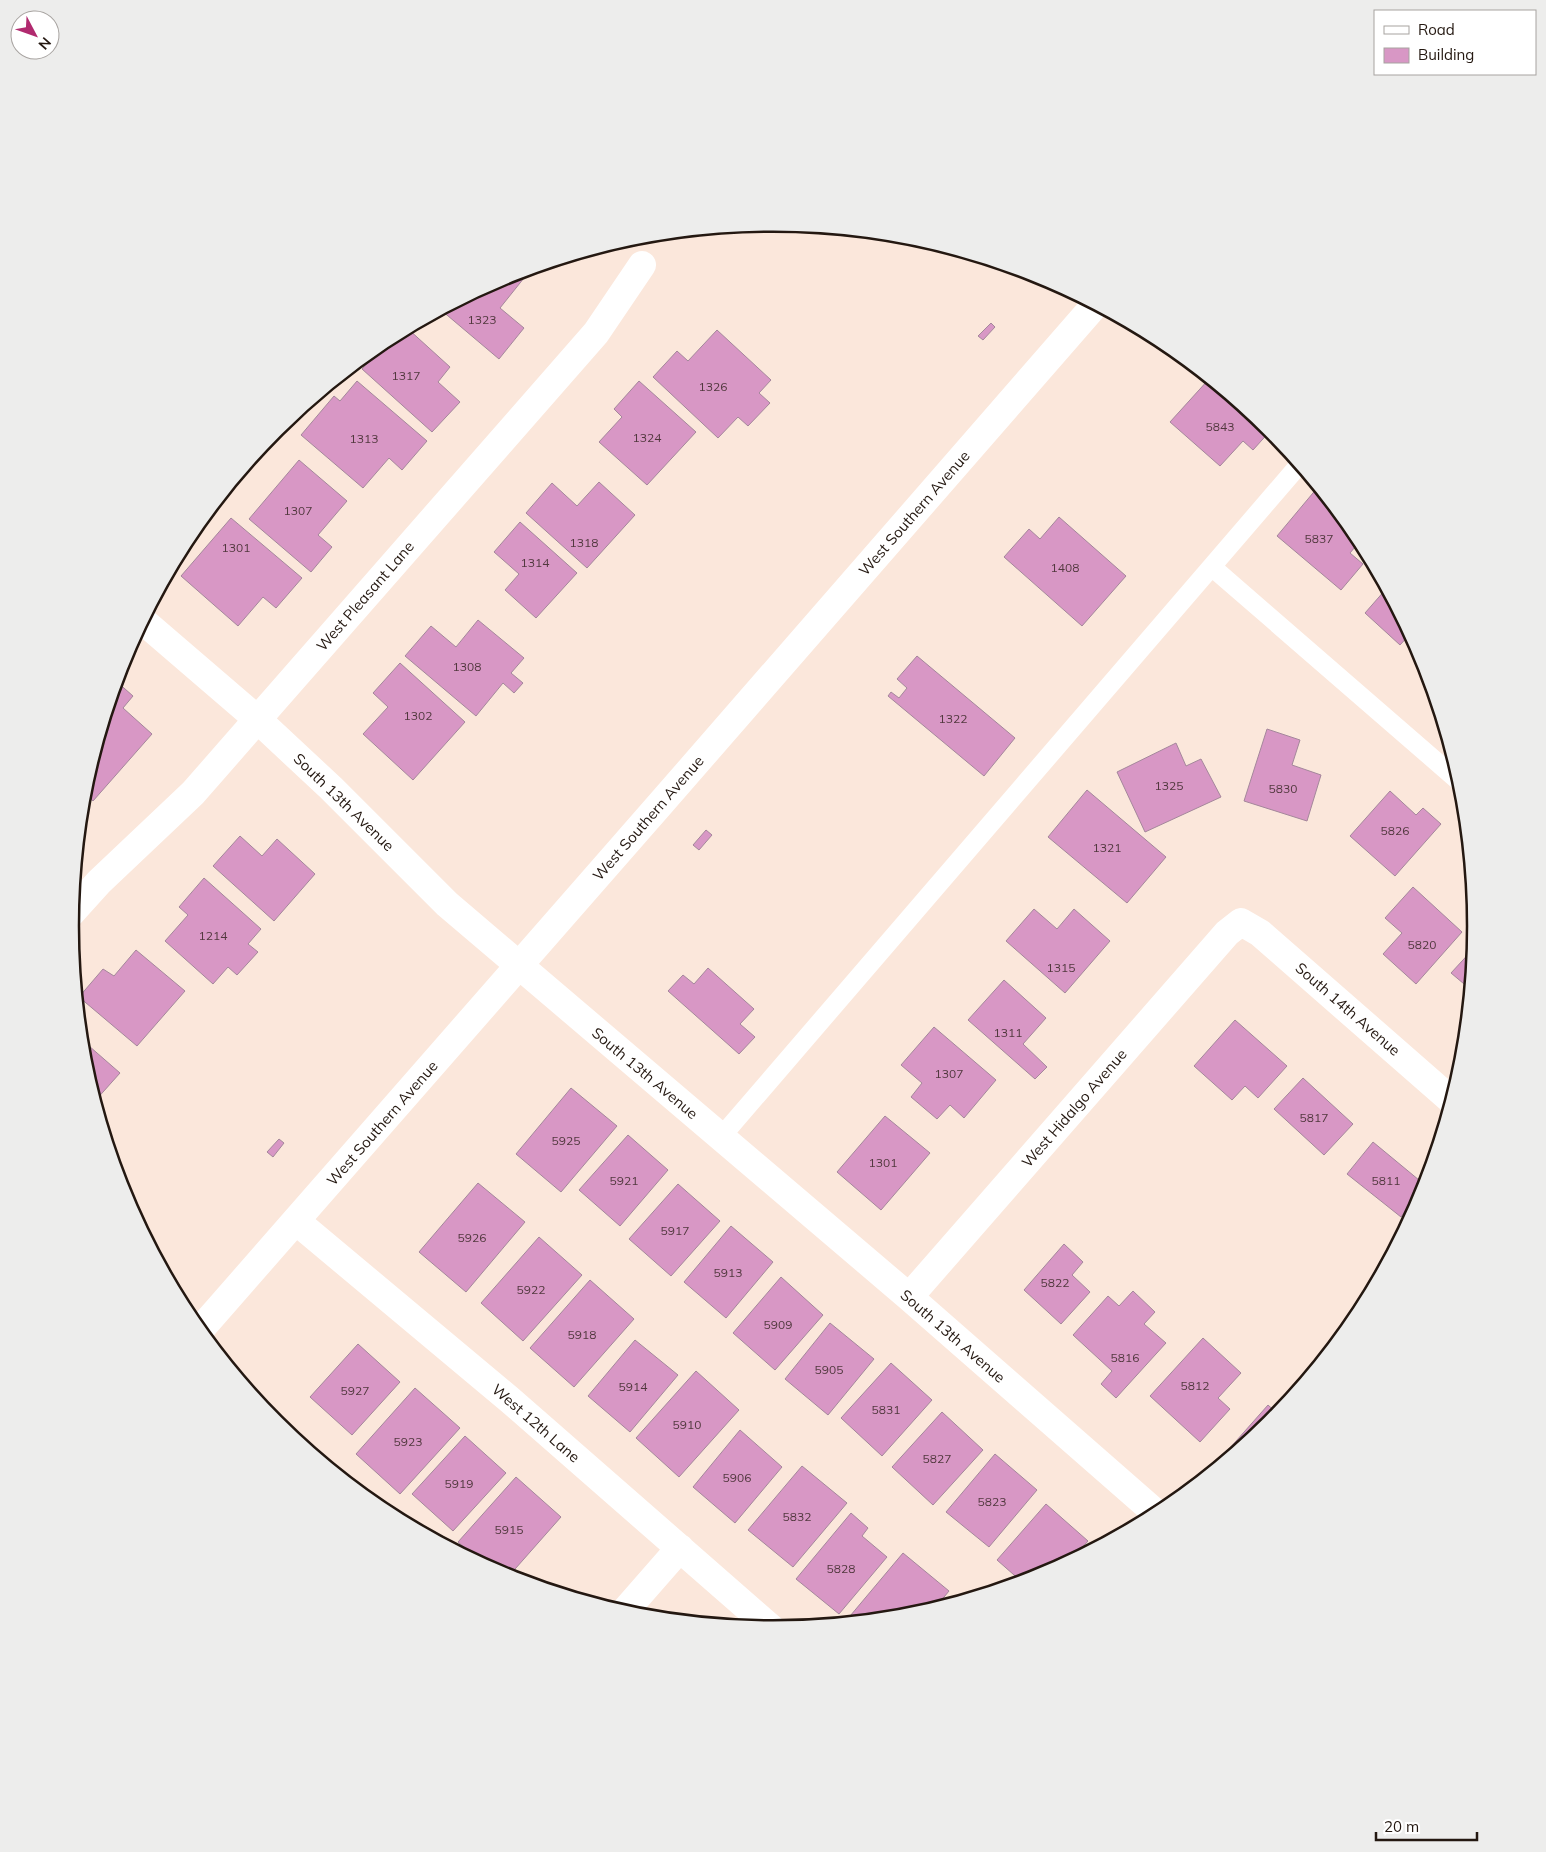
<svg xmlns="http://www.w3.org/2000/svg" width="1546" height="1852" font-family="Mulish,sans-serif">
  <style>
    .building { fill: #d897c5; stroke: #a4879b }
    .lines { fill: none; stroke-linecap: round; stroke-linejoin: round }
    .service { stroke: #fff; stroke-width: 19 }
    .minor { stroke: #fff; stroke-width: 28 }
    .secondary { stroke: #fff; stroke-width: 28 }
    .labels { text-anchor: middle; dominant-baseline: central; stroke-width: 4; stroke-linejoin: round; paint-order: stroke }
    .number-label { font-size: 12px; fill: #51383e }
    .street-label { font-size: 15px; fill: #241811; stroke: #fff }
    .rim { fill: none; stroke: #241811; stroke-width: 2.5 }
  </style>
  <rect width="100%" height="100%" fill="#fbe7db"/>
  <path class="building" d="M517 272 524 278 500 308 524 328 499 359 441 310 504 276Z
    M991 323 995 327 983 340 978 336Z
    M407 328 450 367 438 382 460 402 432 432 362 369 391 337Z
    M717 330 771 380 759 393 770 403 748 426 738 417 718 438 653 377 677 351 688 361Z
    M1209 379 1271 430 1253 450 1243 441 1220 466 1170 422Z
    M357 381 427 441 402 470 389 458 363 488 301 435 334 396 340 401Z
    M639 381 696 432 647 485 599 442 622 417 614 409Z
    M299 460 347 501 318 535 332 547 311 572 249 519Z
    M599 482 635 515 587 568 526 513 552 483 577 506Z
    M1318 487 1360 541 1350 553 1363 564 1341 590 1277 536Z
    M1059 517 1126 576 1082 626 1004 557 1029 529 1040 539Z
    M231 518 302 578 276 608 263 597 238 626 181 576Z
    M520 522 577 573 536 618 505 590 519 574 494 552Z
    M1386 589 1410 634 1400 645 1365 613Z
    M478 620 524 658 511 673 523 683 514 693 503 683 476 716 405 656 431 626 456 647Z
    M917 656 1015 738 984 776 888 696 891 692 899 698 907 688 897 679Z
    M400 663 465 722 413 780 363 734 388 707 373 693Z
    M116 681 133 696 123 708 152 734 93 801 83 792 84 789Z
    M1267 729 1300 740 1292 765 1321 775 1307 821 1244 801Z
    M1176 743 1186 766 1201 759 1221 797 1145 832 1117 772Z
    M1087 790 1166 857 1127 903 1048 837Z
    M1390 791 1416 815 1423 808 1441 824 1395 876 1350 836Z
    M706 830 712 835 699 850 693 845Z
    M240 836 262 856 277 839 315 874 274 921 213 866Z
    M204 878 261 929 248 944 258 952 237 975 228 967 213 984 165 941 188 915 179 907Z
    M1413 887 1462 932 1416 984 1383 954 1402 933 1385 918Z
    M1034 909 1057 929 1074 909 1110 941 1065 993 1006 941Z
    M1474 948 1470 989 1451 973Z
    M136 950 185 991 137 1046 79 997 103 969 114 976Z
    M708 968 754 1009 740 1024 755 1037 739 1054 668 991 683 975 694 984Z
    M1004 980 1046 1018 1023 1044 1047 1067 1035 1079 968 1020Z
    M1235 1020 1287 1066 1258 1098 1245 1086 1232 1100 1194 1066Z
    M934 1027 996 1080 964 1118 950 1105 937 1119 911 1097 922 1083 901 1065Z
    M81 1039 120 1073 95 1101 83 1063Z
    M1303 1078 1353 1124 1324 1155 1274 1109Z
    M571 1088 617 1126 561 1192 516 1154Z
    M885 1116 930 1153 881 1210 837 1172Z
    M628 1135 668 1170 620 1226 579 1190Z
    M279 1139 284 1143 273 1157 267 1152Z
    M1373 1142 1425 1185 1401 1217 1347 1174Z
    M478 1183 525 1222 466 1292 419 1252Z
    M678 1184 720 1221 671 1276 629 1239Z
    M731 1226 773 1262 726 1318 684 1282Z
    M539 1237 582 1275 523 1341 481 1303Z
    M1064 1244 1083 1262 1072 1275 1090 1292 1061 1324 1024 1290Z
    M781 1277 823 1315 775 1370 733 1333Z
    M590 1280 634 1319 574 1387 530 1348Z
    M1133 1291 1155 1312 1144 1324 1166 1343 1116 1398 1101 1384 1112 1371 1073 1335 1108 1296 1119 1306Z
    M830 1323 874 1359 828 1415 785 1379Z
    M1203 1338 1241 1373 1218 1398 1230 1409 1200 1442 1150 1396Z
    M635 1340 678 1375 630 1432 588 1396Z
    M358 1344 400 1382 352 1435 310 1397Z
    M891 1363 932 1400 882 1456 841 1418Z
    M696 1371 739 1410 679 1477 636 1438Z
    M415 1388 460 1428 400 1494 356 1454Z
    M1268 1405 1278 1414 1270 1423 1224 1461 1221 1458Z
    M942 1412 983 1450 933 1505 892 1467Z
    M740 1430 782 1467 735 1523 693 1487Z
    M465 1436 506 1473 453 1531 412 1494Z
    M995 1454 1037 1490 989 1547 946 1512Z
    M802 1466 847 1503 793 1567 748 1530Z
    M516 1477 561 1517 508 1577 483 1564 458 1542Z
    M1046 1504 1088 1541 1071 1560 1042 1576 1022 1582 997 1560Z
    M851 1513 868 1528 862 1536 887 1557 839 1614 796 1579Z
    M903 1553 949 1591 935 1608 910 1616 845 1622Z"/>
  <g class="lines">
    <path class="service" d="M1212 567 1461 783
      M721 1137 1299 465"/>
    <path class="minor" d="M143 621 257 719 331 788 447 904 909 1297 1157 1514
      M71 913 99 882 193 793 596 333 642 265
      M296 1221 510 1400 772 1629
      M909 1297 1227 933 1241 922 1260 933 1451 1100
      M624 1612 680 1548"/>
    <path class="secondary" d="M200 1330 662 802 1095 305"/>
  </g>
  <g class="labels">
    <g class="number-label">
      <text x="482" y="319">1323</text>
      <text x="406" y="375">1317</text>
      <text x="713" y="386">1326</text>
      <text x="1220" y="426">5843</text>
      <text x="647" y="437">1324</text>
      <text x="364" y="438">1313</text>
      <text x="298" y="510">1307</text>
      <text x="1319" y="538">5837</text>
      <text x="584" y="542">1318</text>
      <text x="236" y="547">1301</text>
      <text x="535" y="562">1314</text>
      <text x="1065" y="567">1408</text>
      <text x="467" y="666">1308</text>
      <text x="418" y="715">1302</text>
      <text x="953" y="718">1322</text>
      <text x="1169" y="785">1325</text>
      <text x="1283" y="788">5830</text>
      <text x="1395" y="830">5826</text>
      <text x="1107" y="847">1321</text>
      <text x="213" y="935">1214</text>
      <text x="1422" y="944">5820</text>
      <text x="1061" y="967">1315</text>
      <text x="1008" y="1032">1311</text>
      <text x="949" y="1073">1307</text>
      <text x="1314" y="1117">5817</text>
      <text x="566" y="1140">5925</text>
      <text x="883" y="1162">1301</text>
      <text x="624" y="1180">5921</text>
      <text x="1386" y="1180">5811</text>
      <text x="675" y="1230">5917</text>
      <text x="472" y="1237">5926</text>
      <text x="728" y="1272">5913</text>
      <text x="1055" y="1282">5822</text>
      <text x="531" y="1289">5922</text>
      <text x="778" y="1324">5909</text>
      <text x="582" y="1334">5918</text>
      <text x="1125" y="1357">5816</text>
      <text x="829" y="1369">5905</text>
      <text x="1195" y="1385">5812</text>
      <text x="633" y="1386">5914</text>
      <text x="355" y="1390">5927</text>
      <text x="886" y="1409">5831</text>
      <text x="687" y="1424">5910</text>
      <text x="408" y="1441">5923</text>
      <text x="937" y="1458">5827</text>
      <text x="737" y="1477">5906</text>
      <text x="459" y="1483">5919</text>
      <text x="992" y="1501">5823</text>
      <text x="797" y="1516">5832</text>
      <text x="509" y="1529">5915</text>
      <text x="841" y="1568">5828</text>
    </g>
    <g class="street-label">
      <text transform="translate(914 513) rotate(-49)">West Southern Avenue</text>
      <text transform="translate(365 596) rotate(-49)">West Pleasant Lane</text>
      <text transform="translate(344 802) rotate(44)">South 13th Avenue</text>
      <text transform="translate(648 818) rotate(-49)">West Southern Avenue</text>
      <text transform="translate(1348 1009) rotate(41)">South 14th Avenue</text>
      <text transform="translate(645 1073) rotate(40)">South 13th Avenue</text>
      <text transform="translate(1074 1108) rotate(-49)">West Hidalgo Avenue</text>
      <text transform="translate(382 1123) rotate(-49)">West Southern Avenue</text>
      <text transform="translate(953 1336) rotate(41)">South 13th Avenue</text>
      <text transform="translate(536 1423) rotate(41)">West 12th Lane</text>
    </g>
  </g>
  <path d="M0 0H1546V1852H0ZM79 926a694 694 0 1 1 1388 0a694 694 0 1 1-1388 0Z" fill="#ededec" fill-rule="evenodd"/>
  <path class="rim" d="M79 926a694 694 0 1 1 1388 0a694 694 0 1 1-1388 0Z"/>
  <rect x="1374" y="10" width="162" height="65" fill="#ffffff" stroke="#a7a3a0"/>
  <rect x="1384" y="26" width="25" height="8" fill="#ffffff" stroke="#a7a3a0"/>
  <text x="1418" y="35" font-size="15" fill="#241811">Road</text>
  <rect x="1384" y="48" width="25" height="15" fill="#d897c5" stroke="#a7a3a0"/>
  <text x="1418" y="60" font-size="15" fill="#241811">Building</text>
  <g transform="translate(35 35) rotate(131)"><circle r="24" fill="#ffffff" stroke="#a7a3a0"/>
  <path d="M0-4L9 19L0 12L-9 19Z" fill="#b12a6f"/>
  <text y="-8" font-size="14" font-weight="bold" text-anchor="middle" fill="#241811">N</text>
  </g>
  <path d="M1376 1832v8h101v-8" fill="none" stroke="#241811" stroke-width="2.5"/>
  <text x="1384" y="1832" font-size="15" fill="#241811" stroke="#ffffff" stroke-width="4" paint-order="stroke">20 m</text>
</svg>
